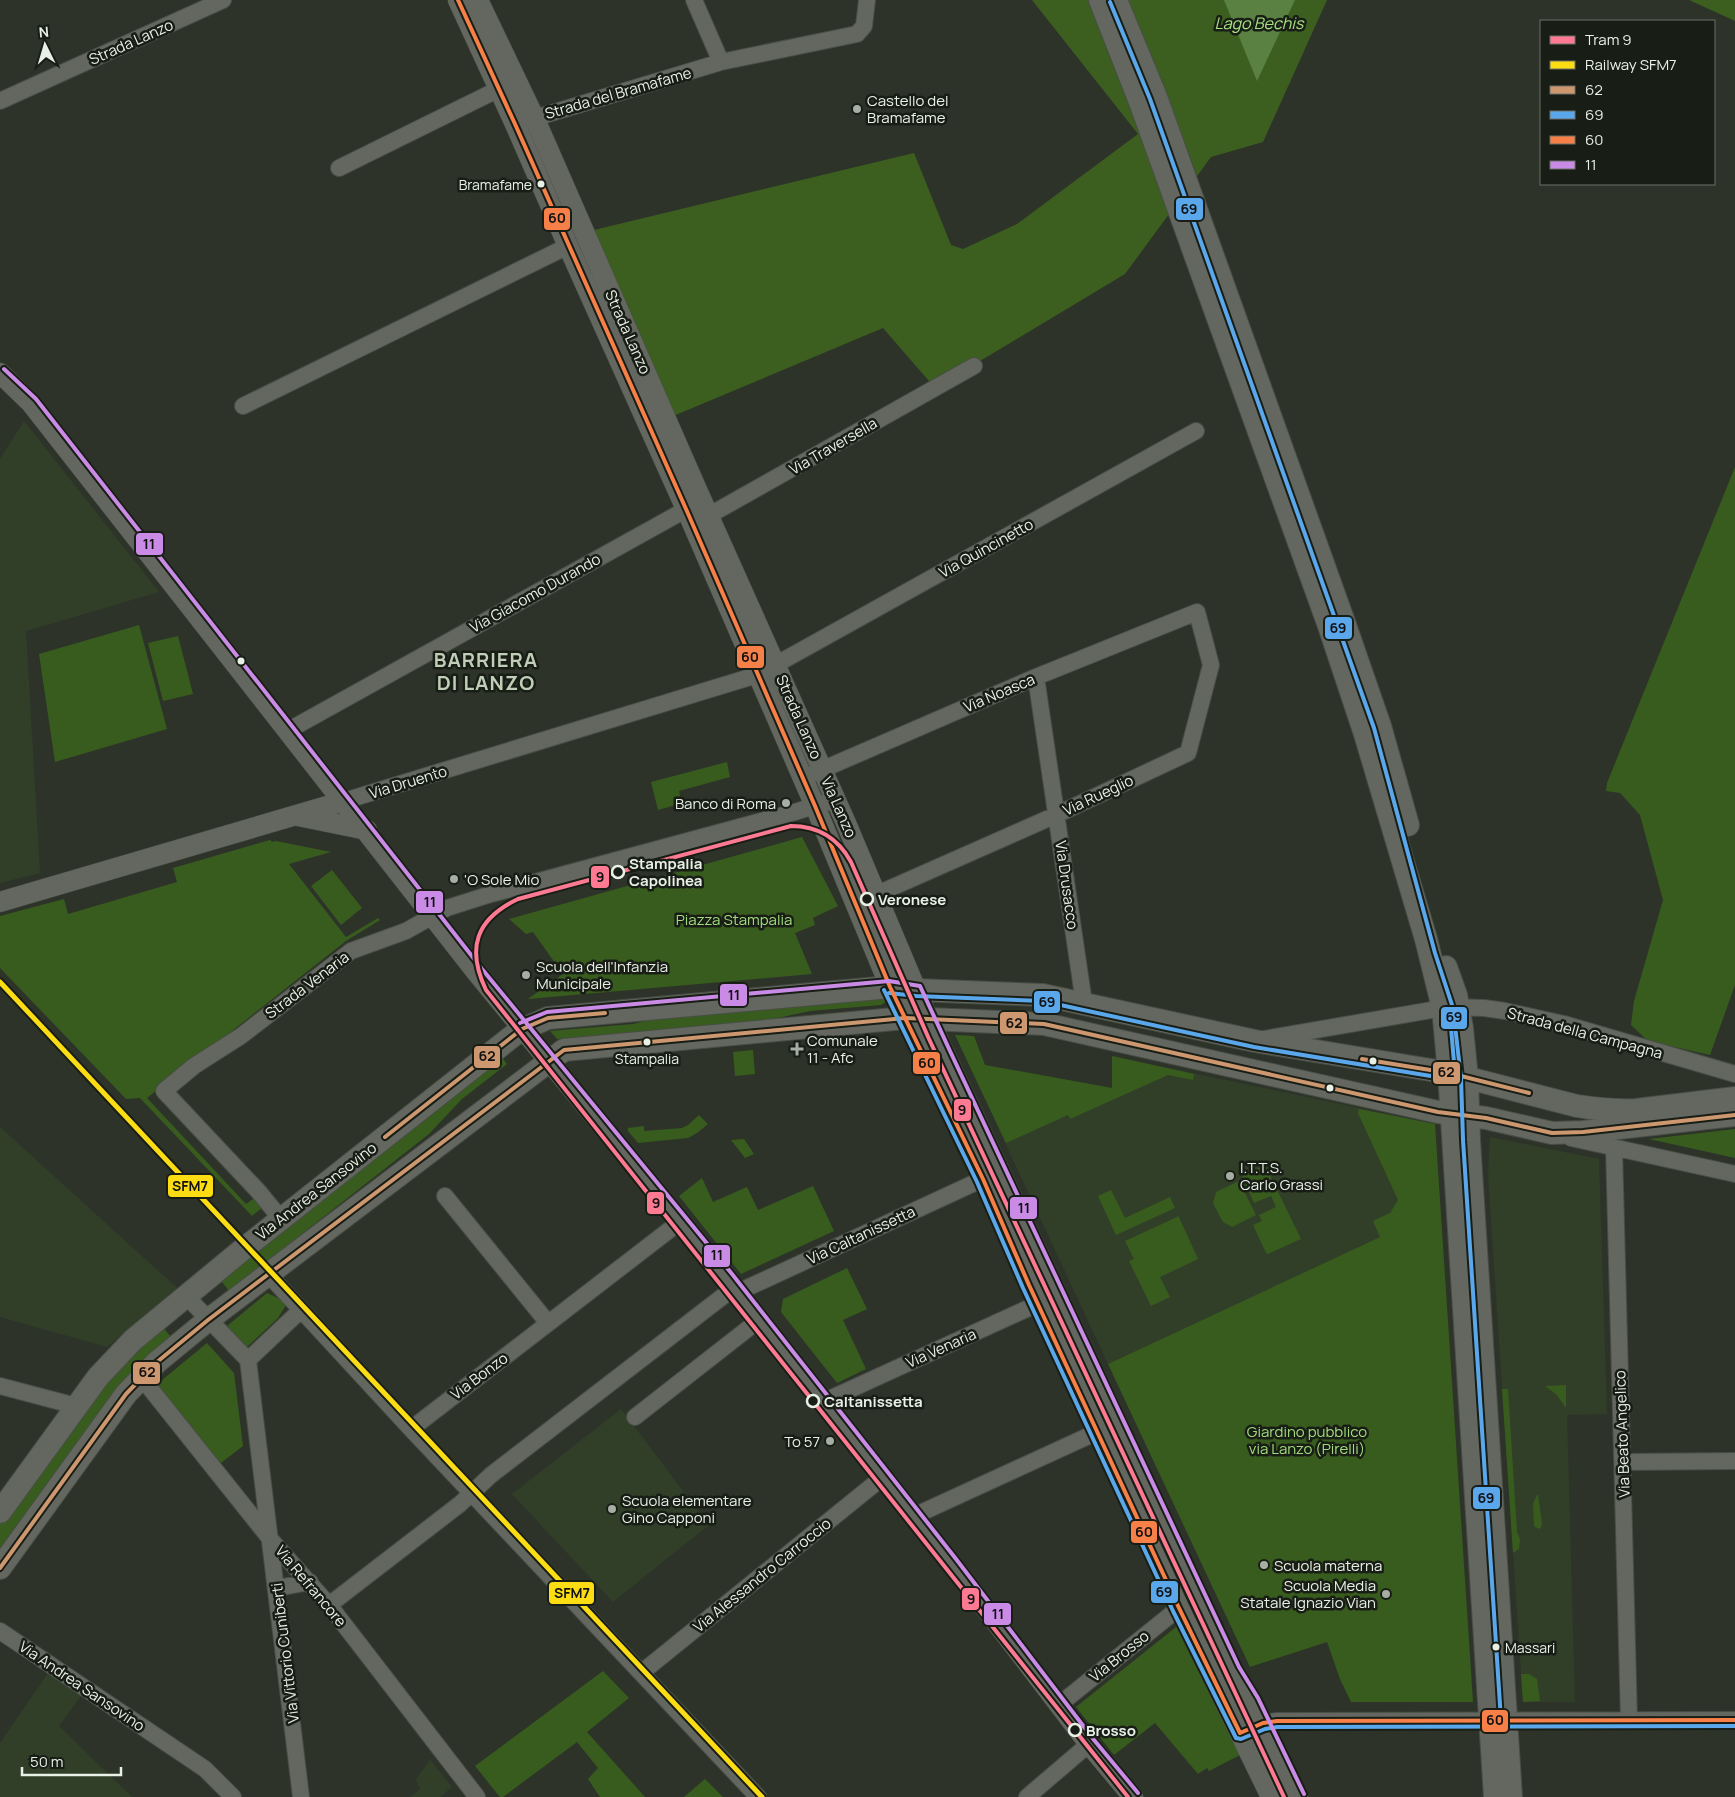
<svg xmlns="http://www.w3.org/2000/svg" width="1735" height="1797" font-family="Manrope,sans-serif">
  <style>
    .built { fill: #313f29 }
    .green { fill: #385c1e }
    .forest { fill: #3c5f20 }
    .water { fill: #5a8141 }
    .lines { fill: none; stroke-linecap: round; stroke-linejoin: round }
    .minor-casing { stroke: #484e45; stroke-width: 18 }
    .tertiary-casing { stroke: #484e45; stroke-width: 21 }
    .secondary-casing { stroke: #484e45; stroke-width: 24 }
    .minor { stroke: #636760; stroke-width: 16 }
    .tertiary { stroke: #636760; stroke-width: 20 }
    .secondary { stroke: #636760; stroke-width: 22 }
    .bus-1-casing { stroke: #181d15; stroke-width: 8 }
    .bus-2-casing { stroke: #181d15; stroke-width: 8 }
    .bus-3-casing { stroke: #181d15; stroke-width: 8 }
    .bus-4-casing { stroke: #181d15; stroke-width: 8 }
    .bus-1 { stroke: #cd976f; stroke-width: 4 }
    .bus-2 { stroke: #5aa8eb; stroke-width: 4 }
    .bus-3 { stroke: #f78048; stroke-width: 4 }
    .bus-4 { stroke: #ca8be6; stroke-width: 4 }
    .rail-1-casing { stroke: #181d15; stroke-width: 9 }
    .rail-1 { stroke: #fcdc12; stroke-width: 5 }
    .tram-1-casing { stroke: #181d15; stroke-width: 8 }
    .tram-1 { stroke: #fe7a93; stroke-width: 4 }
    .poi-dot { fill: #a7aea3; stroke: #181d15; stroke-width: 2 }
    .bus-dot { fill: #e9f0e5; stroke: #181d15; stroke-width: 2 }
    .stop-dot { fill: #181d15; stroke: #e9f0e5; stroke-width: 2.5 }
    .labels { text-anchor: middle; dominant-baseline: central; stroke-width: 5; stroke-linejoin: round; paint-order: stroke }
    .bus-label { font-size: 14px; fill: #e9f0e5; stroke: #181d15; text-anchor: end }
    .street-label { font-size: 15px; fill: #e9f0e5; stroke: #181d15 }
    .poi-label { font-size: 15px; fill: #e9f0e5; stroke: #181d15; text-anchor: start }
    .stop-label { font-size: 15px; font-weight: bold; fill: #e9f0e5; stroke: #181d15; text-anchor: start }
    .park-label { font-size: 15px; fill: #a2dc7c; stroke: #181d15 }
    .water-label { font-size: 16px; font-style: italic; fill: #a8e282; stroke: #181d15 }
    .district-label { font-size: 20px; font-weight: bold; letter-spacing: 1px; fill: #c0ceb8; stroke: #181d15 }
    .line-badge { stroke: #181d15; stroke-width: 2 }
    .pale-badge-label { font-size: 14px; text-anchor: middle; font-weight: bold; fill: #111 }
  </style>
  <rect width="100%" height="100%" fill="#2d3329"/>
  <path class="built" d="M24 421 159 592 26 631 40 873 0 883V459Z
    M955 1035 974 1036 985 1065 1112 1088V1056L1435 1124 1440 1209 1108 1364Z
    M0 1127 177 1288 107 1347 0 1317Z
    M1490 1137 1599 1159 1607 1414 1567 1415 1575 1702H1523L1488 1175Z
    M621 1409 709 1525 613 1602 512 1494Z
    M48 1673 83 1693 59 1726 132 1797H0V1743Z
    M430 1760 452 1787 440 1797H410L420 1789 416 1779Z"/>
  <path class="green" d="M1735 467V985L1710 1055 1648 1041 1631 1025 1634 1001 1663 900 1640 815 1620 793 1606 791 1607 783Z
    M139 625 167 729 55 762 39 654Z
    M178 636 193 694 163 701 148 643Z
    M727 762 730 777 679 791 681 801 679 804 658 810 651 782Z
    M802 837 838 906 813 918 815 925 795 933 812 974 528 999 563 974 533 932 526 934 509 919Z
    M270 840 272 842 276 841 331 852 289 864 346 937 378 918 380 920 346 941 147 1098 246 1204 256 1197 263 1207 252 1216 140 1098 126 1099 0 968V916L64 899 68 914 177 882 173 868Z
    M332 870 362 908 341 925 311 886Z
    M882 993 887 1001 881 1005 810 1011 764 1021 557 1039 550 1031 633 1024 673 1014Z
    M955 1035 974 1036 985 1065 1112 1088V1056L1194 1074 1193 1080 1168 1075 1070 1119 1068 1115 1006 1143Z
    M753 1050 755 1074 735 1076 733 1052Z
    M501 1056 507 1064 462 1099 429 1134 229 1291 218 1277Z
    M1359 1109 1435 1124 1473 1702H1351L1340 1679 1327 1642 1250 1667 1108 1364 1380 1237 1373 1221 1390 1213 1398 1200 1358 1113Z
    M699 1115 708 1124 697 1133 688 1138 638 1143 628 1131V1128L644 1126V1131L682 1128 688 1125Z
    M1735 1129V1158L1649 1139Z
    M744 1139 754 1154 745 1158 731 1140Z
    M1265 1165 1301 1239 1268 1254 1266 1253 1253 1225 1262 1221 1259 1215 1276 1207 1271 1196 1254 1203 1242 1176Z
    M702 1178 713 1202 747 1187 758 1210 813 1186 834 1231 741 1274 679 1196Z
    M1239 1181 1256 1215 1232 1227 1223 1222 1213 1203 1216 1192Z
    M1111 1190 1125 1218 1170 1197 1175 1208 1116 1235 1098 1196Z
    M1178 1215 1198 1259 1160 1277 1170 1297 1151 1306 1129 1261 1134 1259 1125 1241 1177 1217Z
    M847 1268 867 1309 843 1320 866 1369 837 1383 781 1312 783 1299Z
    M267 1293 278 1298 286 1305 278 1318 248 1346H244L227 1326Z
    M161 1325 171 1337 134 1369 0 1553V1524L112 1369Z
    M207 1343 234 1373 243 1446 217 1466 156 1385Z
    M1566 1385V1408L1557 1395 1545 1386Z
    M1502 1389H1508L1517 1532 1520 1539 1519 1549 1513 1553Z
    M1537 1495H1538L1542 1524 1541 1527 1539 1529 1534 1526 1533 1504Z
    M1181 1623 1242 1754 1209 1771 1207 1768 1198 1774 1155 1723 1114 1755 1076 1707Z
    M603 1671 629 1698 587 1732 645 1797H600L588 1779 598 1768 577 1742 503 1797H500L475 1766Z
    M1521 1674H1529L1537 1679 1540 1701 1523 1702Z
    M705 1779 723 1797H684Z"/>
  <path class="forest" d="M1032 0H1327L1263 142 1211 157 1125 274 935 388 883 328 666 419 594 230 914 153 951 245 963 249 1017 224 1138 134Z
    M1689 0H1735V21Z"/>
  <path class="water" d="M1224 0H1295L1257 81Z"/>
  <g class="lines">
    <g class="minor-casing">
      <path id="minor" d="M694 0 721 62
        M0 101 223 0
        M515 124 721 62 857 34 864 26 867 0
        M339 168 499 89
        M243 406 568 246
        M699 521 974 366
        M1036 677 1084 1003
        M289 730 696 504
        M812 774 1036 677 1197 612 1211 665 1188 753 1056 815 875 895
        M344 801 757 675 1196 431
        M1264 1039 1449 1007 1484 1008 1505 1011 1564 1024 1735 1074
        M1571 1138 1735 1174
        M1614 1148 1629 1720
        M445 1196 548 1323
        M281 1219 259 1192 164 1091 194 1066 241 1036 351 951 406 931 447 908 491 894 795 812 827 802
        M268 1274 411 1429 758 1797
        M739 1293 747 1288 983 1179
        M186 1296 248 1360 301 1797
        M248 1360 301 1310
        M141 1377 271 1540 329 1605 477 1797
        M0 1386 76 1406
        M825 1401 1057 1295
        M635 1417 759 1320
        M411 1429 681 1221
        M1623 1462 1735 1461
        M914 1516 1097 1432
        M277 1588 310 1582
        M329 1605 460 1504 491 1475 735 1287
        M0 1631 205 1769 233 1797
        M641 1673 883 1477
        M1060 1704 1179 1608
        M1240 1733 1263 1723 1277 1721 1735 1720
        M1027 1797 1089 1744"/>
    </g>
    <g class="tertiary-casing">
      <path id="tertiary" d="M458 0 515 124 568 246 686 509 815 806 890 987 983 1179 1029 1285 1179 1608 1271 1797
        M478 0 534 117 694 483 846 823 928 1018 1233 1670 1252 1701 1298 1797
        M0 373 31 403 477 973 727 1278 951 1563 1089 1744 1133 1797
        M298 816 367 830
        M0 902 344 801"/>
    </g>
    <g class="secondary-casing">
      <path id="secondary" d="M1100 0 1140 102 1329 626 1365 734 1426 939 1443 1008 1449 1073 1495 1797
        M1116 0 1156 97 1344 622 1380 726 1408 825
        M1446 967 1456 995 1462 1028 1467 1078 1469 1140 1511 1797
        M0 1512 98 1377 133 1340 242 1250 519 1031 548 1018 890 987 916 990 1043 995 1255 1041 1449 1073 1577 1106C1597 1109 1616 1111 1636 1110L1735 1098
        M0 1568 126 1394 157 1362 208 1320 564 1050 905 1018 1044 1024 1438 1112 1486 1118 1552 1133 1583 1132 1735 1115"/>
    </g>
    <use href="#minor" class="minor"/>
    <use href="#tertiary" class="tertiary"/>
    <use href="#secondary" class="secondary"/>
    <g class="bus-1-casing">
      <path id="bus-1" d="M1362 1059 1449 1073 1529 1093
        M385 1137 522 1029 548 1018 605 1013
        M0 1568 126 1394 157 1362 208 1320 564 1050 905 1018 1044 1024 1438 1112 1486 1118 1552 1133 1583 1132 1735 1115"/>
    </g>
    <g class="bus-2-casing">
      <path id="bus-2" d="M1110 2 1150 99 1374 728 1435 953 1453 1008 1461 1078 1463 1140 1501 1720
        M884 990 977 1182 1023 1288 1173 1611 1236 1738 1241 1739 1265 1729 1277 1727 1735 1726
        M889 993 916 996 1042 1001 1254 1047 1449 1079 1453 1077 1455 1073 1450 1017"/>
    </g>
    <g class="bus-3-casing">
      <path id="bus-3" d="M458 0 515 124 686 509 815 806 890 987 983 1179 1029 1285 1179 1608 1240 1733 1263 1723 1277 1721 1735 1720"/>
    </g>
    <g class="bus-4-casing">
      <path id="bus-4" d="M4 369 36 399 482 969 732 1274 956 1559 1094 1740 1138 1793
        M520 1023 547 1012 889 981 920 986 950 1051 1239 1667 1258 1698 1304 1794"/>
    </g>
    <use href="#bus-1" class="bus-1"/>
    <use href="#bus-2" class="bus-2"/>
    <use href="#bus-3" class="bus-3"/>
    <use href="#bus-4" class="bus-4"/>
    <g class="rail-1-casing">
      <path id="rail-1" d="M0 982 762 1797"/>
    </g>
    <use href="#rail-1" class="rail-1"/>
    <g class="tram-1-casing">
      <path id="tram-1" d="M1128 1797 486 990C466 948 476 919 518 899L791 826C819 826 838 838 851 862L929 1039 1284 1797"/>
    </g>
    <use href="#tram-1" class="tram-1"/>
  </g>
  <g class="poi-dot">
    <circle cx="857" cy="109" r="5"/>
    <circle cx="786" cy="803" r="5"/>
    <circle cx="454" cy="879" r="5"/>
    <circle cx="526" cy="975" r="5"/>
    <path d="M794.5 1041.5h5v5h5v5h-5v5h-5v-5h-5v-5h5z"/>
    <circle cx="1230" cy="1176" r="5"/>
    <circle cx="830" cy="1441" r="5"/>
    <circle cx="612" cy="1509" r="5"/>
    <circle cx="1264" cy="1565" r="5"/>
    <circle cx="1386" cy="1594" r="5"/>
  </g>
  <g class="bus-dot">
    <circle cx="541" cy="184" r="4.5"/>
    <circle cx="241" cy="661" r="4.5"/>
    <circle cx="647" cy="1042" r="4.5"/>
    <circle cx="1373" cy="1061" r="4.5"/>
    <circle cx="1330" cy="1088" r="4.5"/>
    <circle cx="1496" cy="1647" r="4.5"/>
  </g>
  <g class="stop-dot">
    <circle cx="618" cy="872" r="6"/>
    <circle cx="867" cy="899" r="6"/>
    <circle cx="813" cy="1401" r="6"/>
    <circle cx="1075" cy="1730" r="6"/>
  </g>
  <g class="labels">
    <g class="bus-label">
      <text x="532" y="184">Bramafame</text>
      <text x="647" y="1058" text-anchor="middle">Stampalia</text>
      <text x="1505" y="1647" text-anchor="start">Massari</text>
    </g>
    <g class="street-label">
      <text transform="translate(131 42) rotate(-24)">Strada Lanzo</text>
      <text transform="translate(618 93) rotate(-16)">Strada del Bramafame</text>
      <text transform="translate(628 332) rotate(66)">Strada Lanzo</text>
      <text transform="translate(833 446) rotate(-30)">Via Traversella</text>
      <text transform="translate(986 548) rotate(-29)">Via Quincinetto</text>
      <text transform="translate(535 593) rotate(-29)">Via Giacomo Durando</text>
      <text transform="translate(999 693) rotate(-23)">Via Noasca</text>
      <text transform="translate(799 717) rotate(66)">Strada Lanzo</text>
      <text transform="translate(408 782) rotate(-17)">Via Druento</text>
      <text transform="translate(1098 795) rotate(-25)">Via Rueglio</text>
      <text transform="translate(839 807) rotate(66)">Via Lanzo</text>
      <text transform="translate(1067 885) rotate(82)">Via Drusacco</text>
      <text transform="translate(307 985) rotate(-37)">Strada Venaria</text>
      <text transform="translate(1585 1033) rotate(15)">Strada della Campagna</text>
      <text transform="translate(316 1191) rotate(-38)">Via Andrea Sansovino</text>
      <text transform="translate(861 1235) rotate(-25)">Via Caltanissetta</text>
      <text transform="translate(941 1348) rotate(-24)">Via Venaria</text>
      <text transform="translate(479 1376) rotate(-37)">Via Bonzo</text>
      <text transform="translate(1622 1434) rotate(-92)">Via Beato Angelico</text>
      <text transform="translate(762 1575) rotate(-39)">Via Alessandro Carroccio</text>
      <text transform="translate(311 1586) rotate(50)">Via Refrancore</text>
      <text transform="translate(285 1653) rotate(-97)">Via Vittorio Cuniberti</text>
      <text transform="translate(1119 1656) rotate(-39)">Via Brosso</text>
      <text transform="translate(82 1686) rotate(34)">Via Andrea Sansovino</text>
    </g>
    <g class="poi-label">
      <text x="867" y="100">Castello del<tspan x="867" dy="17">Bramafame</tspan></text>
      <text x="776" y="803" text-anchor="end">Banco di Roma</text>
      <text x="464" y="879">'O Sole Mio</text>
      <text x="536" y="966">Scuola dell'Infanzia<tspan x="536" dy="17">Municipale</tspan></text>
      <text x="807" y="1040">Comunale<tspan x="807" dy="17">11 - Afc</tspan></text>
      <text x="1240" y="1167">I.T.T.S.<tspan x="1240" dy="17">Carlo Grassi</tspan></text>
      <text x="820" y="1441" text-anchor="end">To 57</text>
      <text x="622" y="1500">Scuola elementare<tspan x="622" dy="17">Gino Capponi</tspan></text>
      <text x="1274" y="1565">Scuola materna</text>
      <text x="1376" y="1585" text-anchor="end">Scuola Media<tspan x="1376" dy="17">Statale Ignazio Vian</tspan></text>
    </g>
    <g class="stop-label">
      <text x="629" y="863">Stampalia<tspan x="629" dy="17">Capolinea</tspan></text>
      <text x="878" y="899">Veronese</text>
      <text x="824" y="1401">Caltanissetta</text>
      <text x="1086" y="1730">Brosso</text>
    </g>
    <g class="park-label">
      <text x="734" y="919">Piazza Stampalia</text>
      <text x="1307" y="1431">Giardino pubblico<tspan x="1307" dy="17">via Lanzo (Pirelli)</tspan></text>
    </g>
    <g class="water-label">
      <text x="1259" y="23">Lago Bechis</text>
    </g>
    <g class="district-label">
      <text x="486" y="659">BARRIERA<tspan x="486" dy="23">DI LANZO</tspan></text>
    </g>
  </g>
  <g class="line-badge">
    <rect x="1175" y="197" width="29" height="24" rx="5" fill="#5aa8eb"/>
    <rect x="543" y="207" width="28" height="24" rx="5" fill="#f78048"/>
    <rect x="135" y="532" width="29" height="24" rx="5" fill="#ca8be6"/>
    <rect x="1324" y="616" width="29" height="24" rx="5" fill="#5aa8eb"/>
    <rect x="736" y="645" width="29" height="24" rx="5" fill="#f78048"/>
    <rect x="590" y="865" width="20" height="24" rx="5" fill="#fe7a93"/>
    <rect x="415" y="890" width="29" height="24" rx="5" fill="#ca8be6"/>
    <rect x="719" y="983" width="29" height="24" rx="5" fill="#ca8be6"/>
    <rect x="1033" y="990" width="28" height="24" rx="5" fill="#5aa8eb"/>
    <rect x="1440" y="1006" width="28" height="24" rx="5" fill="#5aa8eb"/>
    <rect x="999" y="1011" width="29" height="24" rx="5" fill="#cd976f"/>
    <rect x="473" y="1045" width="28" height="24" rx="5" fill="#cd976f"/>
    <rect x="912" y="1051" width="29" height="24" rx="5" fill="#f78048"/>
    <rect x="1432" y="1061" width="29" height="24" rx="5" fill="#cd976f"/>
    <rect x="953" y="1098" width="19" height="24" rx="5" fill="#fe7a93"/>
    <rect x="167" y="1174" width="47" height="24" rx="5" fill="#fcdc12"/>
    <rect x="646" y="1191" width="19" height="24" rx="5" fill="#fe7a93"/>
    <rect x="1009" y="1196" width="29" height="24" rx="5" fill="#ca8be6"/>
    <rect x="703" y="1244" width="28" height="24" rx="5" fill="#ca8be6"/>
    <rect x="132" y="1361" width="29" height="24" rx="5" fill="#cd976f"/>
    <rect x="1472" y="1486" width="29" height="24" rx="5" fill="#5aa8eb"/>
    <rect x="1130" y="1520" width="28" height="24" rx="5" fill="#f78048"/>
    <rect x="1150" y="1580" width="29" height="24" rx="5" fill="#5aa8eb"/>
    <rect x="548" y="1581" width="47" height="24" rx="5" fill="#fcdc12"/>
    <rect x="961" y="1587" width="19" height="24" rx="5" fill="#fe7a93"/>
    <rect x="983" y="1602" width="29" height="24" rx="5" fill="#ca8be6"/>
    <rect x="1481" y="1709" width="28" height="24" rx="5" fill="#f78048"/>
  </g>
  <g class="pale-badge-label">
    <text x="1189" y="214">69</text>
    <text x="557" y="223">60</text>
    <text x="149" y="549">11</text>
    <text x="1338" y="633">69</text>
    <text x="750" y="662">60</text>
    <text x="600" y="882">9</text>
    <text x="430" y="907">11</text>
    <text x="734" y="1000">11</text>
    <text x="1047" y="1007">69</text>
    <text x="1454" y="1022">69</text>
    <text x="1014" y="1028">62</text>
    <text x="487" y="1061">62</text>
    <text x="927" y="1068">60</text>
    <text x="1446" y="1077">62</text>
    <text x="962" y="1115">9</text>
    <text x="190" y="1191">SFM7</text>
    <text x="656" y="1208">9</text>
    <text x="1024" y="1213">11</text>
    <text x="717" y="1260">11</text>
    <text x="147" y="1377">62</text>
    <text x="1486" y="1503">69</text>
    <text x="1144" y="1537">60</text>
    <text x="1164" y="1597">69</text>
    <text x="572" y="1598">SFM7</text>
    <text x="971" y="1604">9</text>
    <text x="998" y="1619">11</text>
    <text x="1495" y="1725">60</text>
  </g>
  <rect x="1540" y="20" width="175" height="165" fill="#181d15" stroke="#6c7168"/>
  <rect x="1550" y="36" width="25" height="8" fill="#fe7a93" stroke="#6c7168"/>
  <text x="1585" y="45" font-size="15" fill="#e9f0e5">Tram 9</text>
  <rect x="1550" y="61" width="25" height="8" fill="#fcdc12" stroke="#6c7168"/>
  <text x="1585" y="70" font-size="15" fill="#e9f0e5">Railway SFM7</text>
  <rect x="1550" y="86" width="25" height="8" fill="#cd976f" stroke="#6c7168"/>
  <text x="1585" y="95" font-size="15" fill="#e9f0e5">62</text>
  <rect x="1550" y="111" width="25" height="8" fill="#5aa8eb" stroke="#6c7168"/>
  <text x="1585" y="120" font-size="15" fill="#e9f0e5">69</text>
  <rect x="1550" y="136" width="25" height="8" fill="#f78048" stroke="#6c7168"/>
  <text x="1585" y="145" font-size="15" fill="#e9f0e5">60</text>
  <rect x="1550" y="161" width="25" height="8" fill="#ca8be6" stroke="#6c7168"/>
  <text x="1585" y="170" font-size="15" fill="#e9f0e5">11</text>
  <g transform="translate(45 45) rotate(355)" stroke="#181d15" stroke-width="4" paint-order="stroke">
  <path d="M0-4L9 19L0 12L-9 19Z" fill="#e9f0e5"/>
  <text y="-8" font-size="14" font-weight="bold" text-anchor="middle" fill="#e9f0e5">N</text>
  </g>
  <path d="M22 1767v8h99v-8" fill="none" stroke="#e9f0e5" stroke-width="2.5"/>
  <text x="30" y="1767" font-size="15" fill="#e9f0e5" stroke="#181d15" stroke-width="4" paint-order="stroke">50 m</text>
</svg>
